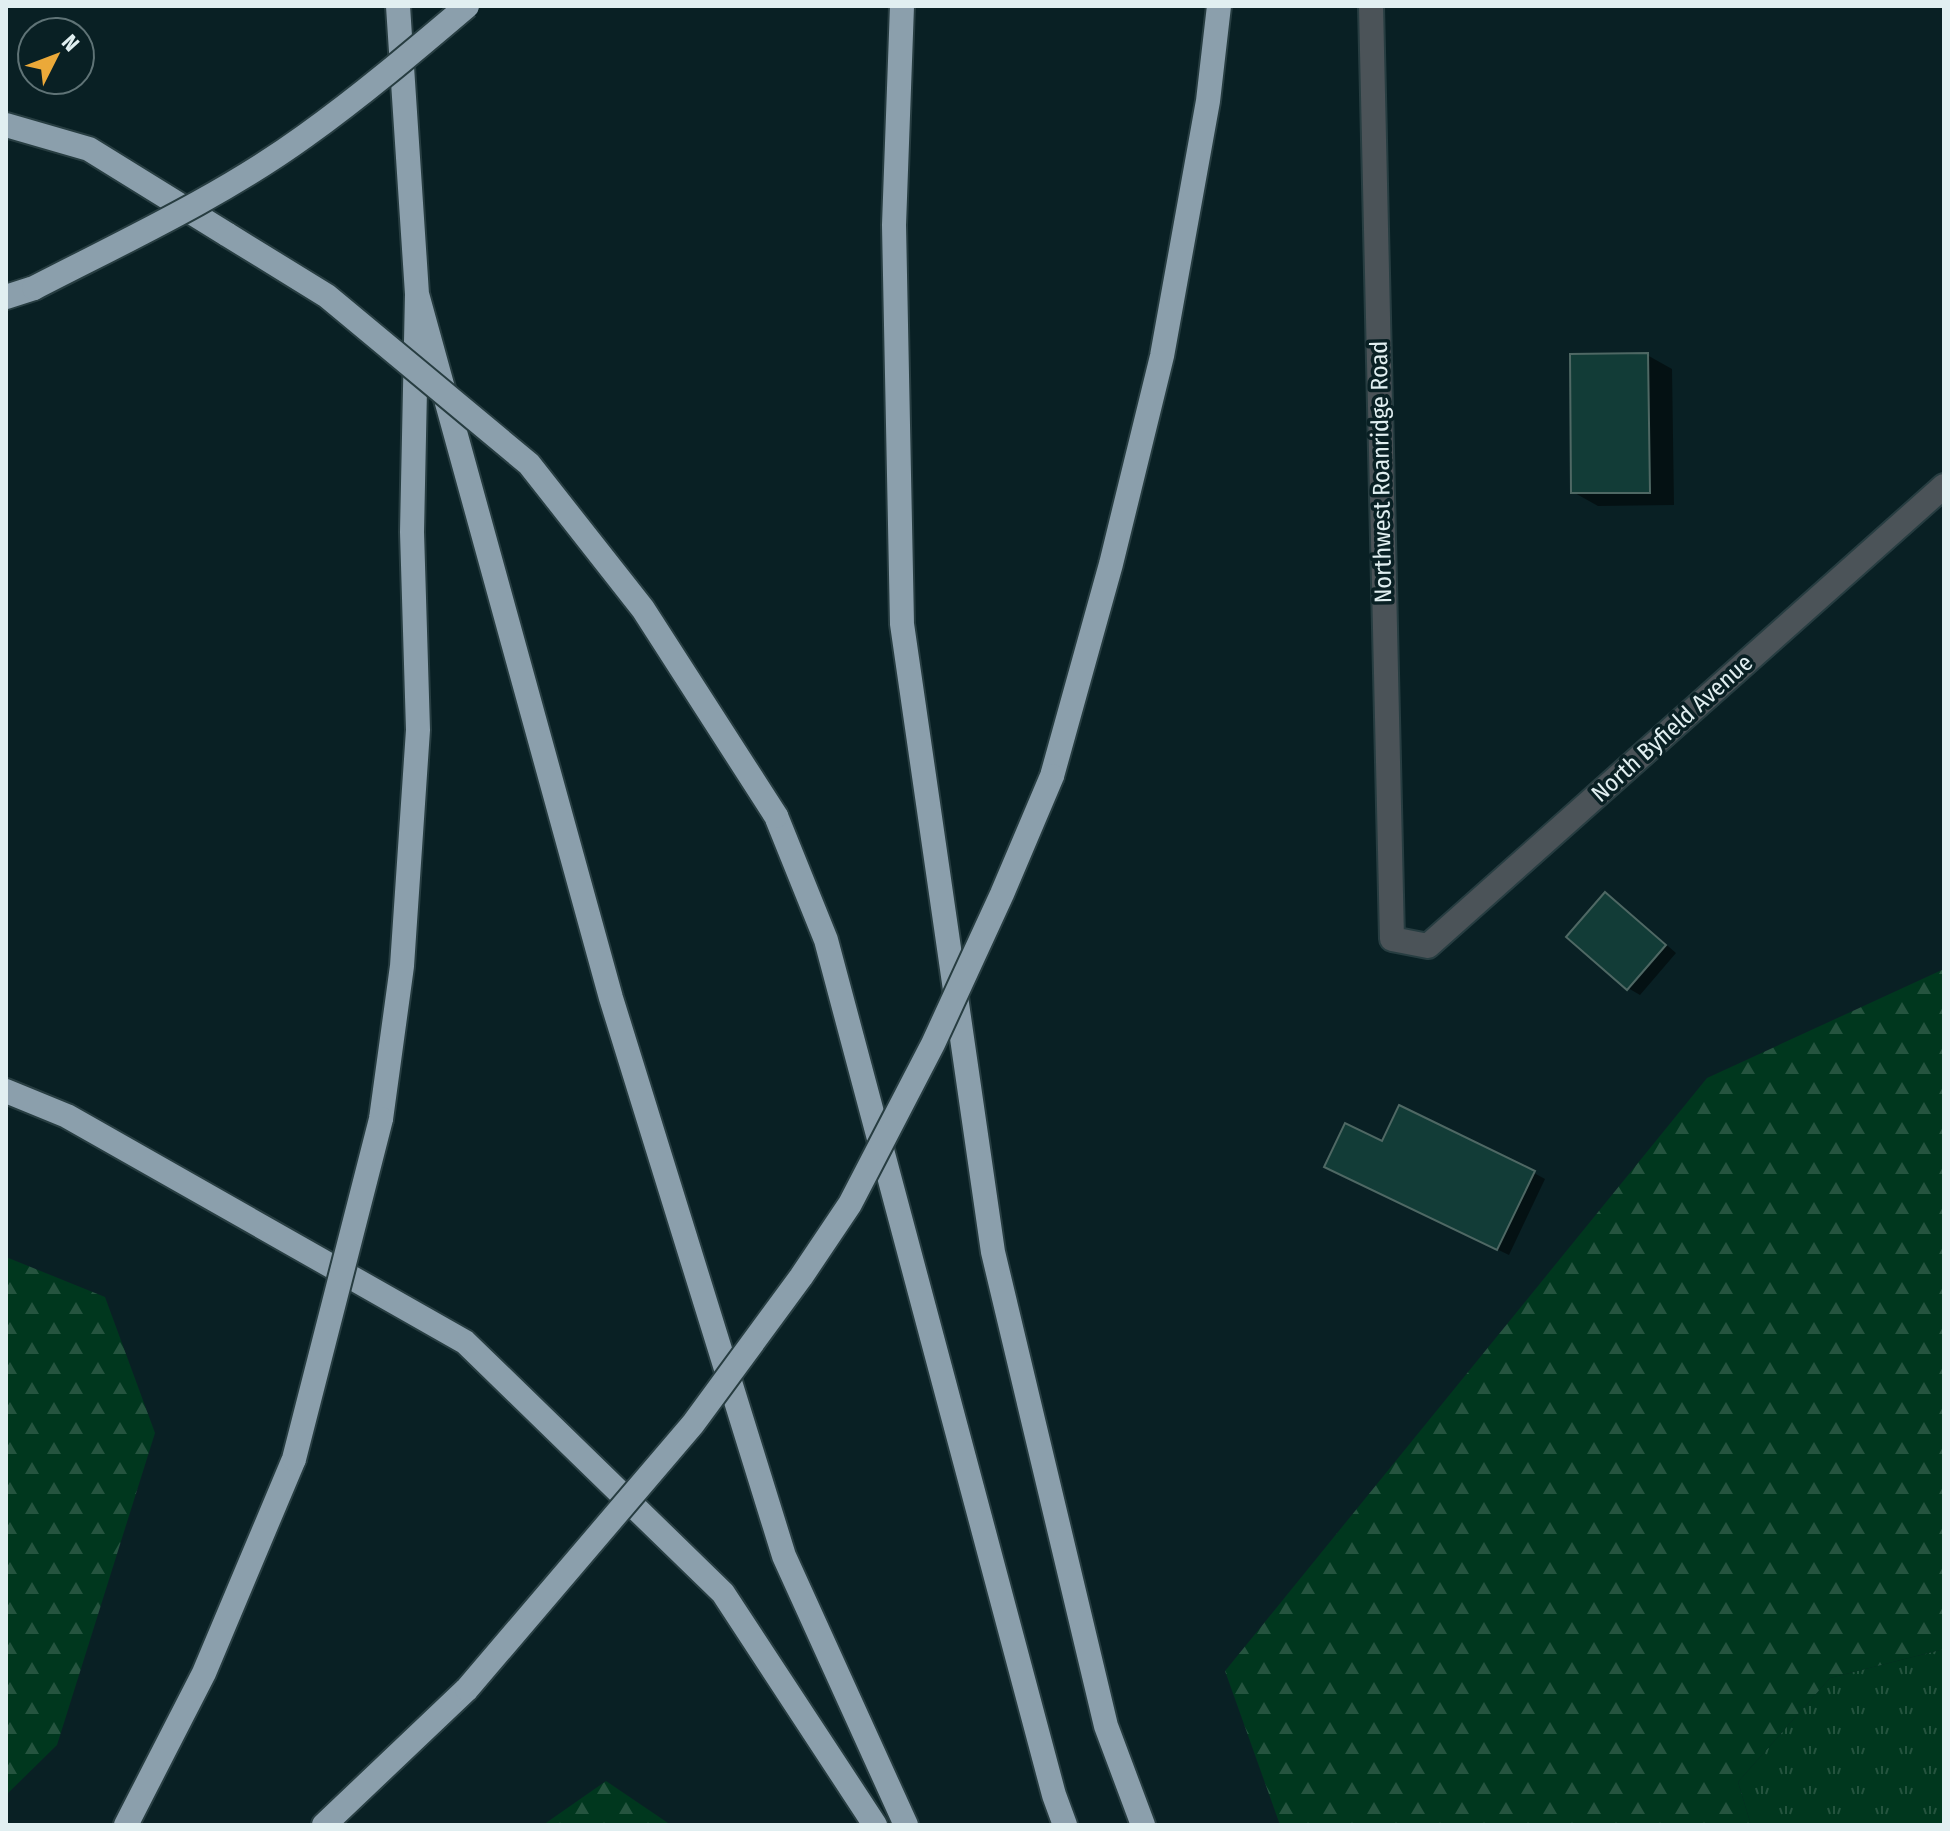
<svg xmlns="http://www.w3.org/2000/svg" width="1950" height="1831" font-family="'Fira Sans Condensed',sans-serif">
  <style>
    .grass { fill: url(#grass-tufts) }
    .forest { fill: url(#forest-firs) }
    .shadow { fill: #0007 }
    .building { fill: #123c37; stroke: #4f6864; stroke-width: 2 }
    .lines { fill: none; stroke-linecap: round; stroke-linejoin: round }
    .minor-casing { stroke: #273d41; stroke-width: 28 }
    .highway-casing { stroke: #273d41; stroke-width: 28 }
    .minor { stroke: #4b5358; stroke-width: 24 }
    .highway { stroke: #8b9fac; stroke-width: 24 }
    .highway-bridge-casing { stroke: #273d41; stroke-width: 28; stroke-linecap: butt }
    .highway-bridge { stroke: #8b9fac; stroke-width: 24 }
    .labels { text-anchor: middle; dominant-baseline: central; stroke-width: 7; stroke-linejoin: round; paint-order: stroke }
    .street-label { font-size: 24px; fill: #e1eff1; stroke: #092024 }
  </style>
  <defs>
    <pattern id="grass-tufts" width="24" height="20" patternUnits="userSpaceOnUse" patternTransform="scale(2)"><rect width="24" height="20" fill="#00371e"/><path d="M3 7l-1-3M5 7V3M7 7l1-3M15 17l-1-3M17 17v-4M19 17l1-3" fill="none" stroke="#25543f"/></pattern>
    <pattern id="forest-firs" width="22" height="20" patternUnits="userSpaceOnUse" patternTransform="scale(2)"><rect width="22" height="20" fill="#00371e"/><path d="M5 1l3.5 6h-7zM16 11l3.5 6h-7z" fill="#25543f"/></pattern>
  </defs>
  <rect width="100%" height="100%" fill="#092024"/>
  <path class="grass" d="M1944 1649V1825H1751L1738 1782 1830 1678Z"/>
  <path class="forest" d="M1944 969V1649L1830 1678 1738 1782 1751 1825H1280L1225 1671 1707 1078Z
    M6 1257 105 1297 155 1433 57 1745 6 1795Z
    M606 1781 671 1825H543Z"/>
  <path class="shadow" d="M1647 355 1672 369 1674 505 1598 506 1573 492Z
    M1605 894 1616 901 1676 953 1640 995 1628 988Z
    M1383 1144 1534 1173 1545 1179 1509 1255 1338 1173Z"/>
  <path class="building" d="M1648 353 1650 493H1571L1570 354Z
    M1605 892 1666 945 1627 990 1566 937Z
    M1399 1105 1535 1171 1497 1250 1324 1167 1345 1123 1382 1141Z"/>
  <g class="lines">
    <g class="minor-casing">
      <path id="minor" d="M1371 6 1392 939 1428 946 1944 486"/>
    </g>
    <g class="highway-casing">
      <path id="highway" d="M902 6 894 225 902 624 993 1252 1106 1726 1143 1825
        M6 125 89 149 228 235
        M417 294 611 998 784 1556 906 1825
        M6 297 34 288
        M1052 776 1111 564 1162 356 1208 101 1219 6
        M776 816 826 940 1054 1795 1065 1825
        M6 1091 67 1116 465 1342 723 1593 875 1825
        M381 1119 402 966 418 730 412 532 417 294 398 6
        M126 1825 204 1673 294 1459
        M324 1825 467 1689"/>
    </g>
    <use href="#minor" class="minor"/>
    <use href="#highway" class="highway"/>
    <g class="highway-bridge-casing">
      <path id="highway-bridge" d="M228 235 327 296 529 464 643 609 776 816
        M34 288C125 241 222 196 305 136 361 96 414 51 467 6
        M294 1459 381 1119
        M467 1689 693 1424 801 1277 850 1204 933 1044 1002 894 1052 776"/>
    </g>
    <use href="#highway-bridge" class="highway-bridge"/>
  </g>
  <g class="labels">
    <g class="street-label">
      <text transform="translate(1381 472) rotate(-91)">Northwest Roanridge Road</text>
      <text transform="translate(1672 728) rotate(-42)">North Byfield Avenue</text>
    </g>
  </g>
  <rect width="1950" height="1831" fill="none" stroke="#e1eff1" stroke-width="16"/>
  <g transform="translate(56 56) rotate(48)"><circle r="38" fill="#092024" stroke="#5f7376" stroke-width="2"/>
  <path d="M0-6L14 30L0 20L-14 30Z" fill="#eba939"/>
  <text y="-12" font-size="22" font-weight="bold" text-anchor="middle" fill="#e1eff1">N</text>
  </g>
</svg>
